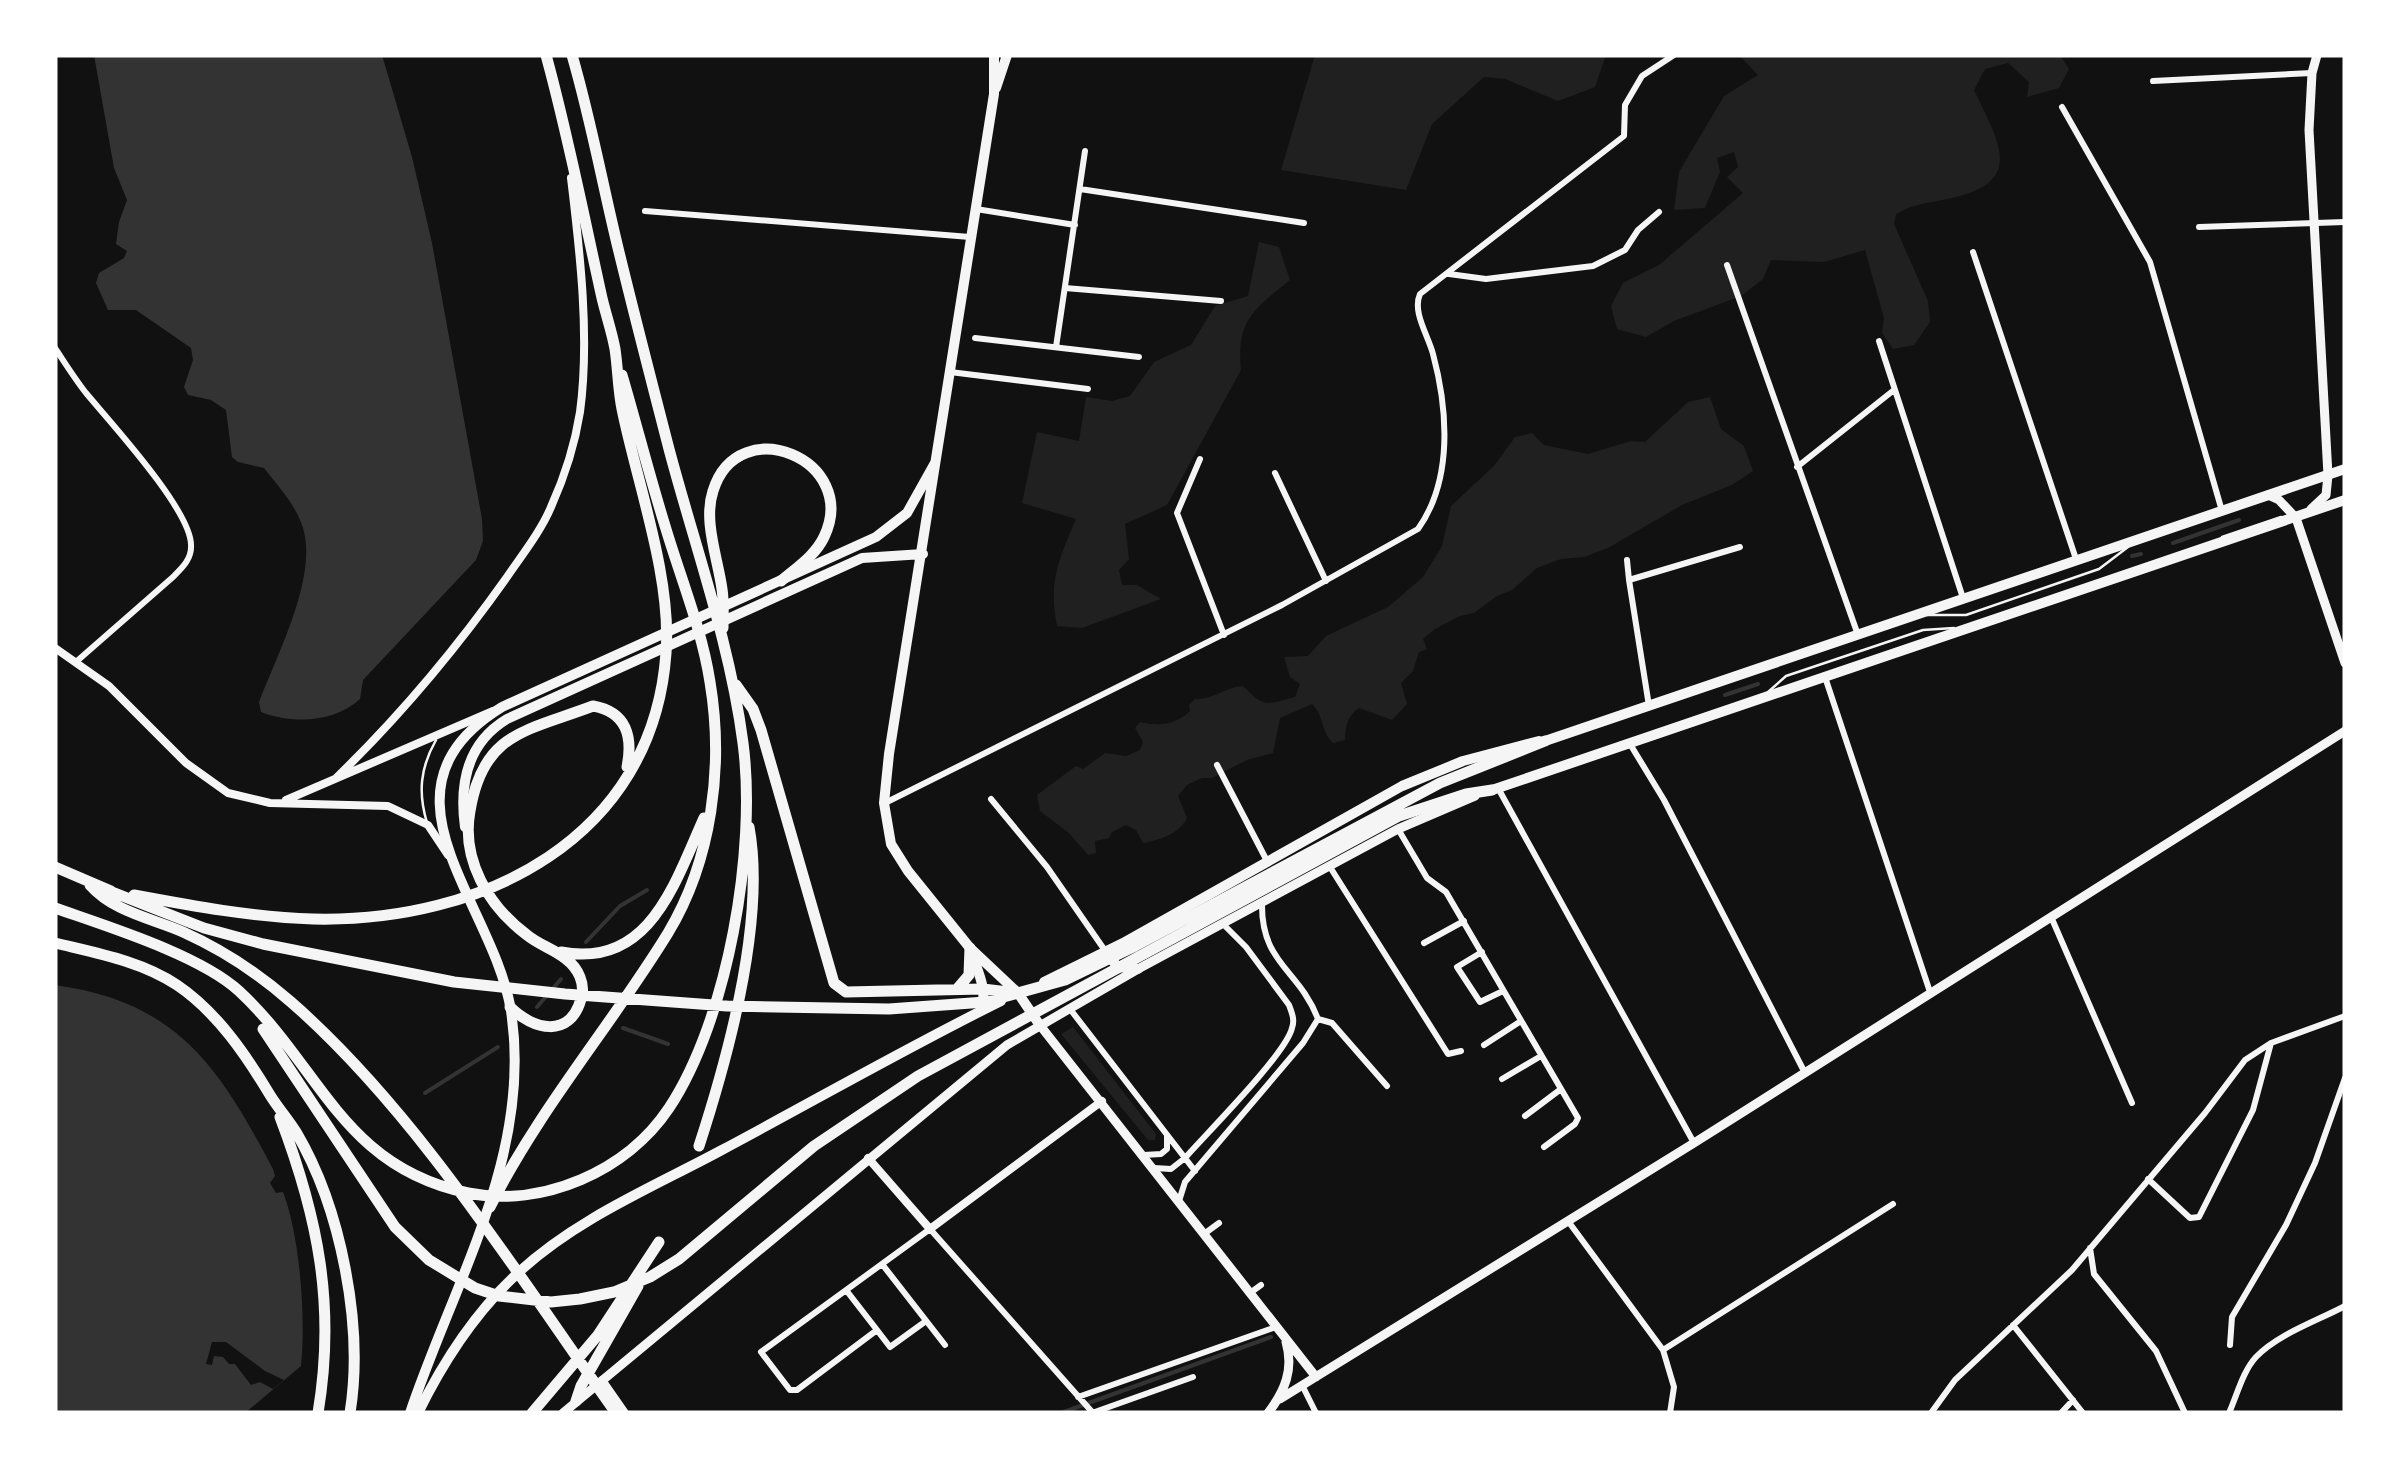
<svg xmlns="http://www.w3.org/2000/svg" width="2400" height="1468" font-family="Lato,sans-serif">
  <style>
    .green { fill: #202020 }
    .water { fill: #333 }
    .pier { fill: #111 }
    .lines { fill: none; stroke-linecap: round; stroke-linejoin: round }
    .stream { stroke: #333; stroke-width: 4 }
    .service { stroke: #f5f5f5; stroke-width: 2.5 }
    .minor { stroke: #f5f5f5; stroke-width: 6 }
    .tertiary { stroke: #f5f5f5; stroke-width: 8 }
    .secondary { stroke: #f5f5f5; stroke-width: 9 }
    .primary { stroke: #f5f5f5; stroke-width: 10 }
    .trunk { stroke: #f5f5f5; stroke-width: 10 }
    .motorway { stroke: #f5f5f5; stroke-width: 11 }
  </style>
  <rect width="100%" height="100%" fill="#111"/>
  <path class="green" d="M1315 55H1606L1595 87 1558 101 1505 79 1484 77 1432 124 1406 190 1281 170Z
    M1739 55H2060L2069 69 2059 88 2027 97 2029 82 2008 63 1985 69 1974 90C1999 143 2027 183 1947 199 1928 203 1913 204 1896 214L1894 224 1928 301 1930 322 1914 345 1893 349 1882 333 1884 318 1865 250 1824 262 1771 260 1763 279 1741 296 1674 321 1646 337 1617 329 1611 306 1623 283 1659 265 1743 193 1727 177 1738 167 1734 152 1717 158 1720 172 1705 208 1674 210 1679 172 1724 96 1758 75Z
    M1259 242 1279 247 1290 280C1254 309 1236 321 1241 370L1167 505 1125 524 1129 559 1119 570 1122 585H1137L1161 599 1082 628 1057 626C1048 582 1059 559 1076 519L1022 503 1037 432 1079 441 1086 397 1112 401 1130 396 1154 362 1191 345 1215 306 1248 296Z
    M1710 397 1721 429 1744 446 1753 471 1732 485 1682 505 1608 548 1584 557 1561 559 1537 568 1512 590 1497 596 1474 613 1460 616 1435 629 1423 639 1427 649 1419 652 1413 671 1401 683 1407 704 1392 720 1359 708C1348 715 1345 727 1345 740L1333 743C1321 732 1324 715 1312 704L1280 718 1273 753 1247 760 1212 778H1202L1187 785 1178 796 1187 818C1179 834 1160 840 1143 843L1136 830 1126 825 1112 832 1109 838 1095 841 1096 853 1088 855 1069 833 1040 811 1037 795 1076 766 1083 769 1105 753 1126 756 1140 750 1143 742 1135 728 1140 722C1159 726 1174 726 1190 711L1189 705 1195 699C1213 700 1225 687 1243 686 1265 709 1267 704 1295 697L1300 684 1290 677 1284 657 1308 656 1326 636 1388 607 1423 577 1442 546 1451 506 1494 466 1515 437 1532 433 1544 445 1588 454 1631 441 1645 442 1688 402Z
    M1073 1027 1156 1134 1155 1140H1148L1061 1034Z"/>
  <path class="water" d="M94 55H382L412 157 432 243 482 519 483 541 476 560 363 680 360 699C334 723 292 724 261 712L259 702C277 655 318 577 303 528 296 505 278 486 264 468L238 462 232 457 226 410 211 400 188 395 184 387 193 360 191 348 136 310H108L96 283 99 273 124 258 127 251 116 244 119 222 127 200 114 168Z
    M55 985C178 1002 219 1067 273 1169L275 1176 270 1183 276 1193 283 1192C300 1236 306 1318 301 1366L245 1413H55Z"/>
  <path class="pier" d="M212 1342H226L265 1371 284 1380 273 1389 260 1382 251 1385 235 1364H229L223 1357 214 1356 212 1365 206 1364Z"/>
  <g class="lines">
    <path class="stream" d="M2173 543 2239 520
      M2132 556 2141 554
      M1725 695 1758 684
      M586 942 620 906 647 890
      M537 1007 561 979
      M623 1028 668 1044
      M425 1093 498 1047
      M1061 1413 1271 1337"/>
    <path class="service" d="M2222 537 2281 517
      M1927 615H1966L2099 569 2128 547
      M1767 693 1786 676 1923 630 1954 628
      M427 823C418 793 420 768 436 740"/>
    <path class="minor" d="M2153 81 2312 73
      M2062 107 2150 262 2222 511
      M1080 189 1304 223
      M976 209 1075 225
      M645 211 970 237
      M2199 227 2345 222
      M1973 252 2076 559
      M1727 265 1858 635
      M1449 274 1486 279 1593 266 1625 250 1638 230 1659 212
      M1065 288 1221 301
      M975 338 1139 357
      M1879 341 1963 598
      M1056 347 1085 151
      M55 348C65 363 75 379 86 393 110 422 191 510 191 545 192 559 182 568 173 577L77 661
      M950 372 1088 389
      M1200 459 1177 513 1224 635
      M1797 467 1894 390
      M1275 473 1326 581
      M1627 560 1629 580
      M1825 677 1930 992
      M1649 706 1629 580 1740 547
      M1630 744 1664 800 1805 1073
      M1217 765 1267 861
      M1498 788 1694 1143
      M991 799 1047 867 1106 952
      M885 803 1282 605 1418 529C1453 480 1448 410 1433 354 1428 335 1412 312 1420 294L1624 136 1625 105 1642 76 1674 55
      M1398 829 1427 878 1446 892 1578 1118 1575 1124 1544 1147
      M1330 867 1448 1054 1461 1051
      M2052 919 2132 1103
      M1424 943 1464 921
      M1482 952 1457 967 1480 1002 1503 991
      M1070 1009 1195 1171
      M1318 1019 1332 1023 1387 1086
      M1484 1045 1521 1021
      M1502 1079 1541 1056
      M1525 1116 1561 1089
      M1144 1155 1161 1154 1167 1149V1136
      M1154 1168 1171 1169 1185 1158C1206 1134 1286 1054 1292 1028 1295 1020 1292 1013 1289 1005L1246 947 1223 924
      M2148 1179 2190 1218 2199 1217 2253 1110 2271 1043
      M1179 1201 1185 1182 1303 1043 1318 1019C1299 969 1261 964 1262 903
      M1568 1221 1663 1350 1674 1387 1670 1413
      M1204 1234 1219 1223
      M2090 1248 2094 1274 2156 1351 2185 1413
      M882 1264 945 1345
      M846 1290 877 1330 797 1390H790L761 1352 930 1229 1093 1413
      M1250 1293 1261 1285
      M2013 1325 2083 1413
      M877 1330 890 1347 926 1321
      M2230 1345 2232 1317 2286 1225 2315 1163 2345 1078
      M1663 1350 1893 1204
      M1302 1385 1316 1413
      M1078 1397 1276 1327
      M1092 1413 1193 1377
      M1931 1413 1955 1380 2072 1270 2205 1113 2245 1060 2271 1043 2345 1016
      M2061 1413 2073 1400
      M2229 1413C2237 1395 2243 1371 2256 1357 2278 1334 2317 1321 2345 1306"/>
    <path class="tertiary" d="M55 648 109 686 186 763 228 793 270 803 388 806 428 825 448 855
      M335 779C398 718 456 649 507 577 522 555 541 531 551 507 564 478 575 444 580 412 590 338 580 252 571 178
      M286 800 493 711
      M868 1158 930 1229 1102 1101
      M602 1380 625 1413"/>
    <path class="secondary" d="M2268 495 2279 500 2296 518 2345 663
      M2311 509 2326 495 2328 475 2309 130 2312 73 2317 55
      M1039 1024 1316 1377
      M1280 1399 1694 1143 2345 731
      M563 1413 1007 1045 1138 969 1398 829 1475 796
      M1268 1413C1285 1391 1294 1369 1286 1342"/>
    <path class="primary" d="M994 55V94L889 754 884 803 891 844 908 871 970 948 1018 993 1039 1024
      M996 88 1007 55
      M465 827C459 783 467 743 507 719L862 558 923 554
      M1115 950 1112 960 1118 967 1138 969
      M972 954C978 972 988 991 981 1009
      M1044 982 1123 943 1402 786 1463 761 1539 741
      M410 1413C454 1282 533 1154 511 1011 494 902 365 791 502 707L876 537 907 513 935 463
      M418 1413C444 1360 475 1312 519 1272 576 1219 653 1187 720 1151 814 1101 906 1048 1001 1001"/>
    <path class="trunk" d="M1545 741 2345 469
      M1492 790 2345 500"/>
    <path class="motorway" d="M723 628C723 615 724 602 722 589 718 559 703 521 713 491 738 409 861 460 824 537 815 556 796 568 781 581
      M736 685 753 709 761 730 834 983 846 992 983 989 1008 992
      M55 867 111 891
      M90 885C114 912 151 918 183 932 223 950 258 973 291 1002 417 1112 519 1277 616 1413
      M107 890 204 928 263 944 454 982 565 994 727 1006 889 1009 985 1002 1065 980 1135 946 1440 783 1545 741
      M134 895C193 906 252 917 313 919 482 923 653 839 666 653 672 578 637 483 622 409 618 389 618 369 615 349 612 332 606 315 602 298 584 217 568 135 546 55
      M55 908C106 926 200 955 239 991 321 1067 342 1167 468 1193 543 1208 627 1171 669 1108 728 1019 757 849 743 743 730 643 695 547 669 449 652 383 635 318 619 252 603 187 591 120 572 55
      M55 943C96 953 141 961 177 985 217 1012 246 1055 270 1095 278 1108 288 1119 296 1132 341 1208 364 1326 350 1413
      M561 952C650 969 675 882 704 818
      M957 989 969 975 970 948
      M510 1007C533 1030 570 1039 581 999 586 984 578 968 566 959 554 949 539 945 527 935 488 906 461 859 470 811 483 732 527 731 593 706 627 712 633 737 627 767
      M263 1029 395 1227 429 1260 475 1288 499 1296 551 1302 580 1299 614 1292 650 1277 679 1259 814 1146 918 1076 1399 816 1466 794 1492 790
      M280 1117C318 1217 336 1306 318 1413
      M699 1146C728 1057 766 919 749 827
      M490 1207C539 1109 611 1026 668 933 712 860 724 766 710 682 702 630 681 579 666 529 650 478 637 426 622 375
      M576 1401 581 1386 638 1286
      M532 1413 598 1335 659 1242"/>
  </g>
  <rect width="2400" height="1468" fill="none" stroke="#ffffff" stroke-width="115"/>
</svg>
